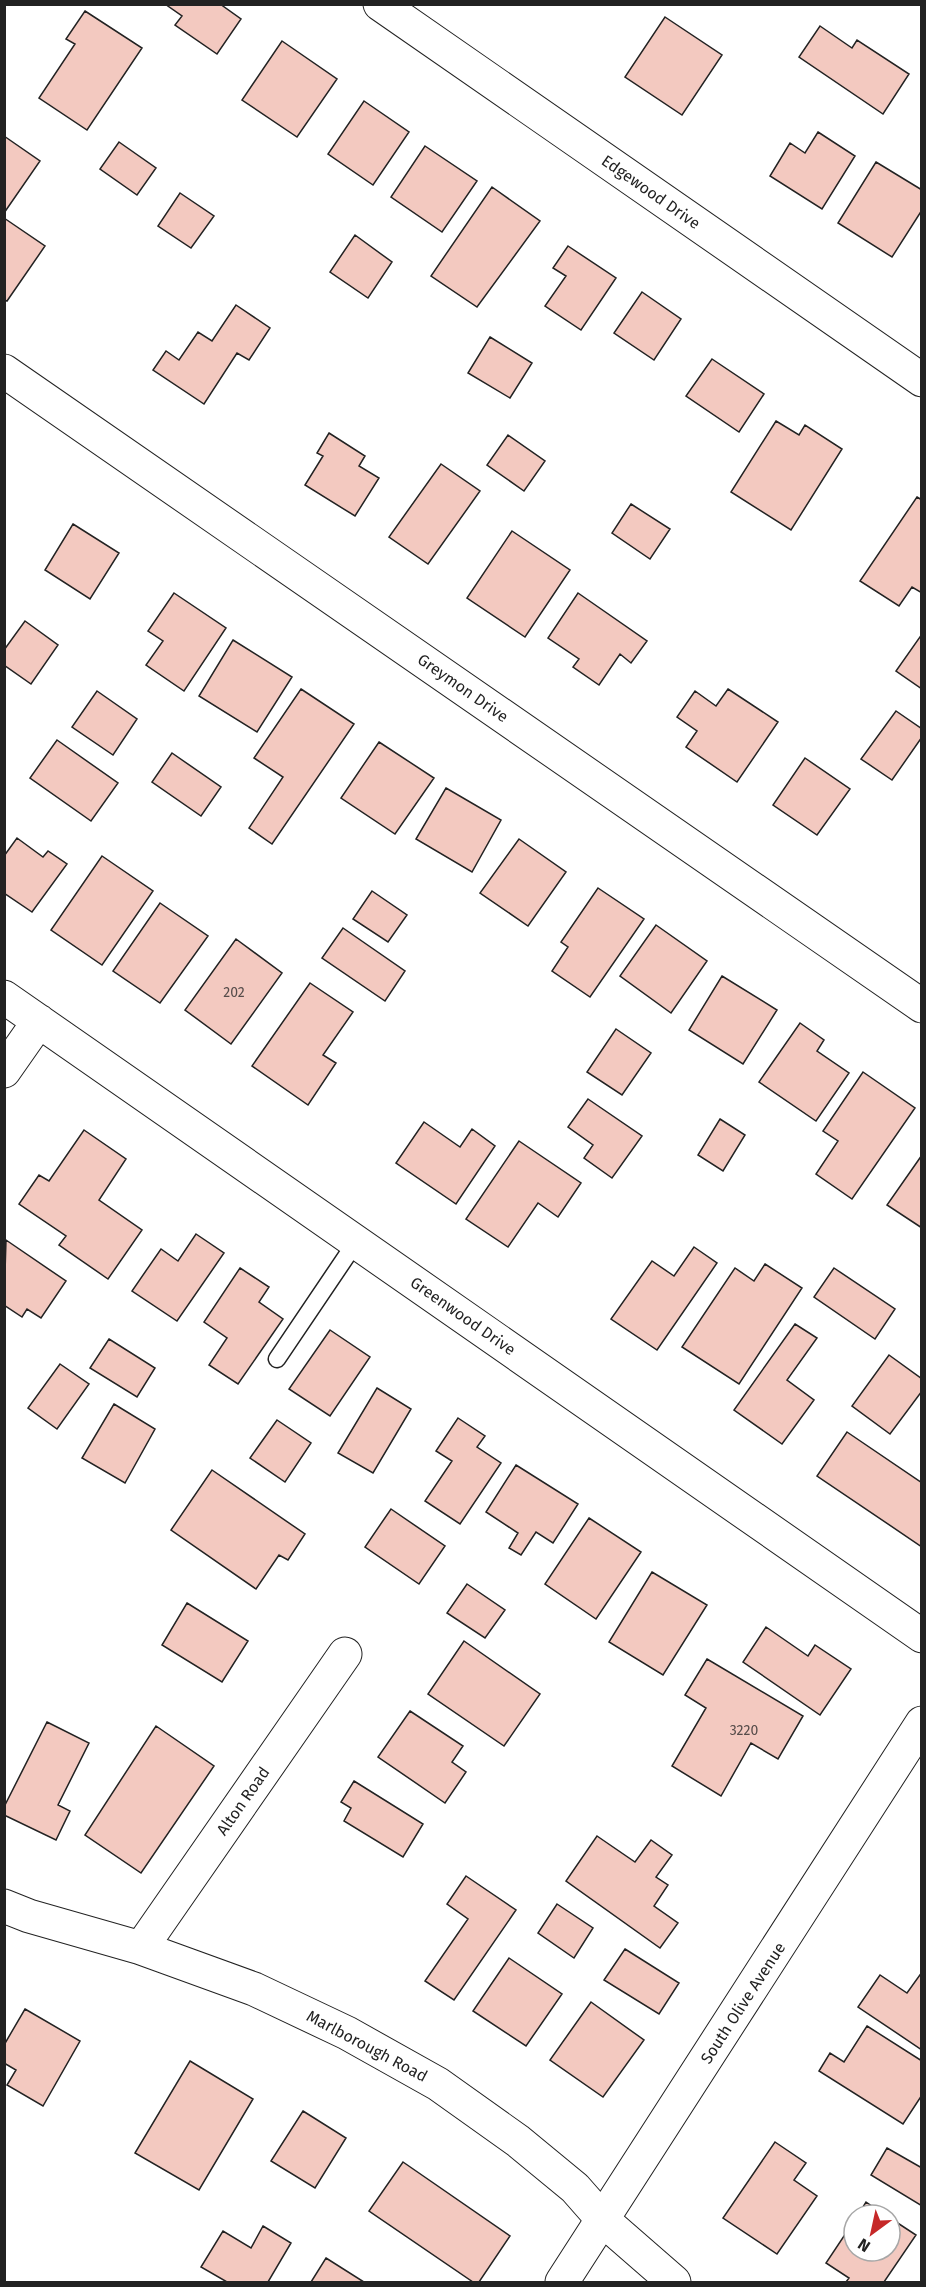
<svg xmlns="http://www.w3.org/2000/svg" width="926" height="2287" font-family="'Fira Sans',sans-serif">
  <style>
    .building { fill: #f3c9c0; stroke: #222; stroke-width: 1.5 }
    .lines { fill: none; stroke-linecap: round; stroke-linejoin: round }
    .service-casing { stroke: #222; stroke-width: 19 }
    .minor-casing { stroke: #222; stroke-width: 35 }
    .tertiary-casing { stroke: #222; stroke-width: 35 }
    .service { stroke: #fff; stroke-width: 16 }
    .minor { stroke: #fff; stroke-width: 33 }
    .tertiary { stroke: #fff; stroke-width: 33 }
    .labels { text-anchor: middle; dominant-baseline: central; stroke-width: 4.5; stroke-linejoin: round; paint-order: stroke }
    .number-label { font-size: 14px; fill: #564c4a }
    .street-label { font-size: 16px; fill: #222; stroke: #fff }
  </style>
  <rect width="100%" height="100%" fill="#fff"/>
  <path class="building" d="M165 4H220L241 19 217 54 175 25 182 16Z
    M85 11 142 48 87 130 39 98 75 44 66 39Z
    M665 17 722 55 682 115 625 77Z
    M820 26 852 48 857 40 909 74 883 114 799 57Z
    M282 41 337 79 297 137 242 100Z
    M364 101 409 132 373 185 328 154Z
    M818 132 855 156 822 209 770 176 790 143 805 153Z
    M4 136 40 161 4 213Z
    M119 142 156 168 137 195 100 169Z
    M425 146 477 181 442 232 391 197Z
    M876 162 922 190V210L892 257 838 223Z
    M492 187 540 221 477 307 431 276Z
    M180 193 214 216 191 248 158 226Z
    M4 218 45 246 7 301 4 300Z
    M355 235 392 262 368 298 330 272Z
    M568 246 616 278 581 330 545 306 566 276 553 268Z
    M642 292 681 319 654 360 614 333Z
    M236 305 270 328 249 360 237 353 204 404 153 370 166 351 179 360 198 332 212 341Z
    M490 337 532 363 510 398 468 373Z
    M712 359 764 394 739 432 686 396Z
    M776 421 799 435 805 425 842 449 791 530 731 492Z
    M329 433 365 456 359 466 379 478 355 516 305 485 323 456 317 453Z
    M508 435 545 461 524 491 487 465Z
    M441 464 480 491 428 564 389 537Z
    M917 497 922 500V593L912 587 899 606 860 581Z
    M631 504 670 529 650 559 612 533Z
    M73 524 119 553 90 599 45 570Z
    M512 531 570 570 525 637 467 598Z
    M174 593 226 628 184 691 146 665 163 641 148 631Z
    M578 593 647 641 631 663 620 654 599 685 573 667 579 659 548 638Z
    M25 621 58 645 31 684 4 665V650Z
    M922 634V689L896 671Z
    M233 640 292 677 257 732 199 696Z
    M301 689 354 724 272 844 249 828 283 777 254 758Z
    M728 689 778 722 737 782 686 747 697 731 677 717 695 691 716 706Z
    M97 691 137 719 113 755 72 727Z
    M896 711 922 729V737L892 780 861 759Z
    M57 740 118 783 91 821 30 778Z
    M379 742 434 778 395 834 341 798Z
    M172 753 221 787 201 816 152 782Z
    M805 758 850 789 817 835 773 805Z
    M446 788 501 820 472 872 416 839Z
    M17 838 43 857 48 851 67 864 32 912 4 893V856Z
    M519 839 566 872 528 926 480 893Z
    M102 856 153 891 102 965 51 930Z
    M598 888 644 919 590 997 552 971 568 947 561 942Z
    M372 891 407 915 388 942 353 919Z
    M160 903 208 936 160 1003 113 971Z
    M656 925 707 961 671 1013 620 976Z
    M343 928 405 971 385 1001 322 958Z
    M236 939 282 973 231 1044 185 1010Z
    M722 976 777 1010 743 1064 689 1030Z
    M310 983 353 1012 323 1055 336 1063 308 1105 252 1066Z
    M800 1023 824 1040 817 1051 849 1073 816 1121 759 1082Z
    M616 1029 651 1053 622 1095 587 1072Z
    M863 1072 915 1108 852 1199 816 1174 838 1141 823 1131Z
    M588 1099 642 1136 612 1178 584 1158 593 1145 568 1127Z
    M720 1119 745 1135 723 1171 698 1155Z
    M424 1122 460 1147 472 1129 495 1146 456 1204 396 1163Z
    M84 1130 126 1159 99 1200 142 1230 108 1279 59 1245 66 1236 19 1204 39 1175 49 1181Z
    M519 1141 581 1183 558 1217 538 1203 508 1247 466 1219Z
    M922 1155V1228L887 1205Z
    M196 1234 224 1253 177 1321 132 1291 161 1249 178 1261Z
    M6 1240 66 1281 41 1318 27 1309 22 1317 4 1305Z
    M694 1247 717 1263 657 1350 611 1319 652 1261 674 1276Z
    M765 1264 802 1288 739 1384 682 1347 735 1268 754 1281Z
    M240 1268 269 1287 259 1302 283 1319 238 1384 209 1365 227 1338 204 1322Z
    M834 1268 895 1309 875 1339 814 1297Z
    M795 1324 817 1338 787 1380 814 1400 782 1444 734 1410Z
    M330 1330 370 1357 330 1416 289 1389Z
    M109 1339 155 1368 137 1397 90 1368Z
    M889 1355 922 1379V1391L890 1434 852 1406Z
    M60 1364 89 1384 57 1429 28 1408Z
    M377 1388 411 1409 373 1473 338 1453Z
    M114 1404 155 1429 125 1483 82 1458Z
    M458 1418 485 1436 477 1447 501 1463 460 1524 425 1501 452 1461 436 1451Z
    M277 1420 311 1443 285 1482 250 1458Z
    M847 1432 922 1483V1547L817 1476Z
    M516 1465 578 1504 553 1543 536 1532 521 1555 509 1548 518 1533 486 1512Z
    M212 1470 305 1534 288 1560 279 1555 256 1589 171 1530Z
    M391 1509 445 1546 419 1584 365 1547Z
    M589 1518 641 1552 596 1619 545 1584Z
    M652 1572 707 1605 663 1675 609 1642Z
    M467 1584 505 1610 485 1638 447 1613Z
    M187 1603 248 1641 222 1682 162 1645Z
    M766 1627 808 1656 815 1645 851 1669 820 1715 743 1662Z
    M464 1641 540 1694 504 1746 428 1694Z
    M707 1659 803 1716 778 1759 751 1743 721 1796 672 1766 706 1708 685 1695Z
    M410 1711 463 1746 452 1762 466 1772 445 1803 378 1757Z
    M47 1722 89 1743 58 1805 70 1811 56 1840 4 1815V1807Z
    M156 1726 214 1766 141 1873 85 1835Z
    M354 1781 423 1824 403 1857 344 1821 351 1808 341 1802Z
    M597 1836 635 1862 651 1840 672 1855 656 1877 668 1885 654 1906 678 1923 660 1948 566 1881Z
    M466 1876 516 1910 454 2000 425 1981 468 1919 447 1904Z
    M557 1904 593 1928 574 1958 538 1933Z
    M625 1949 679 1983 659 2014 604 1980Z
    M509 1958 562 1994 526 2046 473 2011Z
    M922 1972V2050L858 2007 880 1975 907 1993Z
    M591 2002 644 2040 603 2097 550 2060Z
    M25 2009 80 2041 43 2106 7 2085 16 2070 4 2063V2045Z
    M867 2026 922 2061V2095L903 2124 819 2071 830 2053 844 2062Z
    M190 2061 253 2099 199 2190 135 2153Z
    M303 2111 346 2138 315 2188 271 2161Z
    M775 2142 806 2163 794 2180 817 2196 777 2254 723 2218Z
    M887 2148 922 2168V2206L871 2175Z
    M403 2162 510 2236 479 2282H473L369 2211Z
    M866 2202 885 2215H858Z
    M890 2218 916 2235 884 2282H846L849 2278 826 2263 854 2221V2251H890Z
    M263 2226 291 2243 268 2282H227L201 2267 223 2231 251 2248Z
    M326 2258 364 2282H311Z"/>
  <g class="lines">
    <g class="service-casing">
      <path id="service" d="M277 1359 356 1242"/>
    </g>
    <g class="minor-casing">
      <path id="minor" d="M380 4 922 380
        M4 371 922 1006
        M4 997 922 1636
        M4 1071 39 1021
        M4 1906 29 1916 141 1948 254 1989 347 2033 438 2084 518 2141 575 2188 604 2221 674 2282
        M141 1948 345 1654"/>
    </g>
    <g class="tertiary-casing">
      <path id="tertiary" d="M562 2282 922 1723"/>
    </g>
    <use href="#service" class="service"/>
    <use href="#minor" class="minor"/>
    <use href="#tertiary" class="tertiary"/>
  </g>
  <g class="labels">
    <g class="number-label">
      <text x="234" y="992">202</text>
      <text x="744" y="1730">3220</text>
    </g>
    <g class="street-label">
      <text transform="translate(651 192) rotate(35)">Edgewood Drive</text>
      <text transform="translate(463 688) rotate(35)">Greymon Drive</text>
      <text transform="translate(463 1316) rotate(35)">Greenwood Drive</text>
      <text transform="translate(243 1801) rotate(-55)">Alton Road</text>
      <text transform="translate(743 2003) rotate(-57)">South Olive Avenue</text>
      <text transform="translate(367 2046) rotate(28)">Marlborough Road</text>
    </g>
  </g>
  <rect width="926" height="2287" fill="none" stroke="#222222" stroke-width="12"/>
  <g transform="translate(872 2233) rotate(213)"><circle r="28" fill="#ffffff" stroke="#a7a7a7" stroke-width="1.5"/>
  <path d="M0-4.5L10 22L0 15L-10 22Z" fill="#c62828"/>
  <text y="-9" font-size="16" font-weight="bold" text-anchor="middle" fill="#222222">N</text>
  </g>
</svg>
